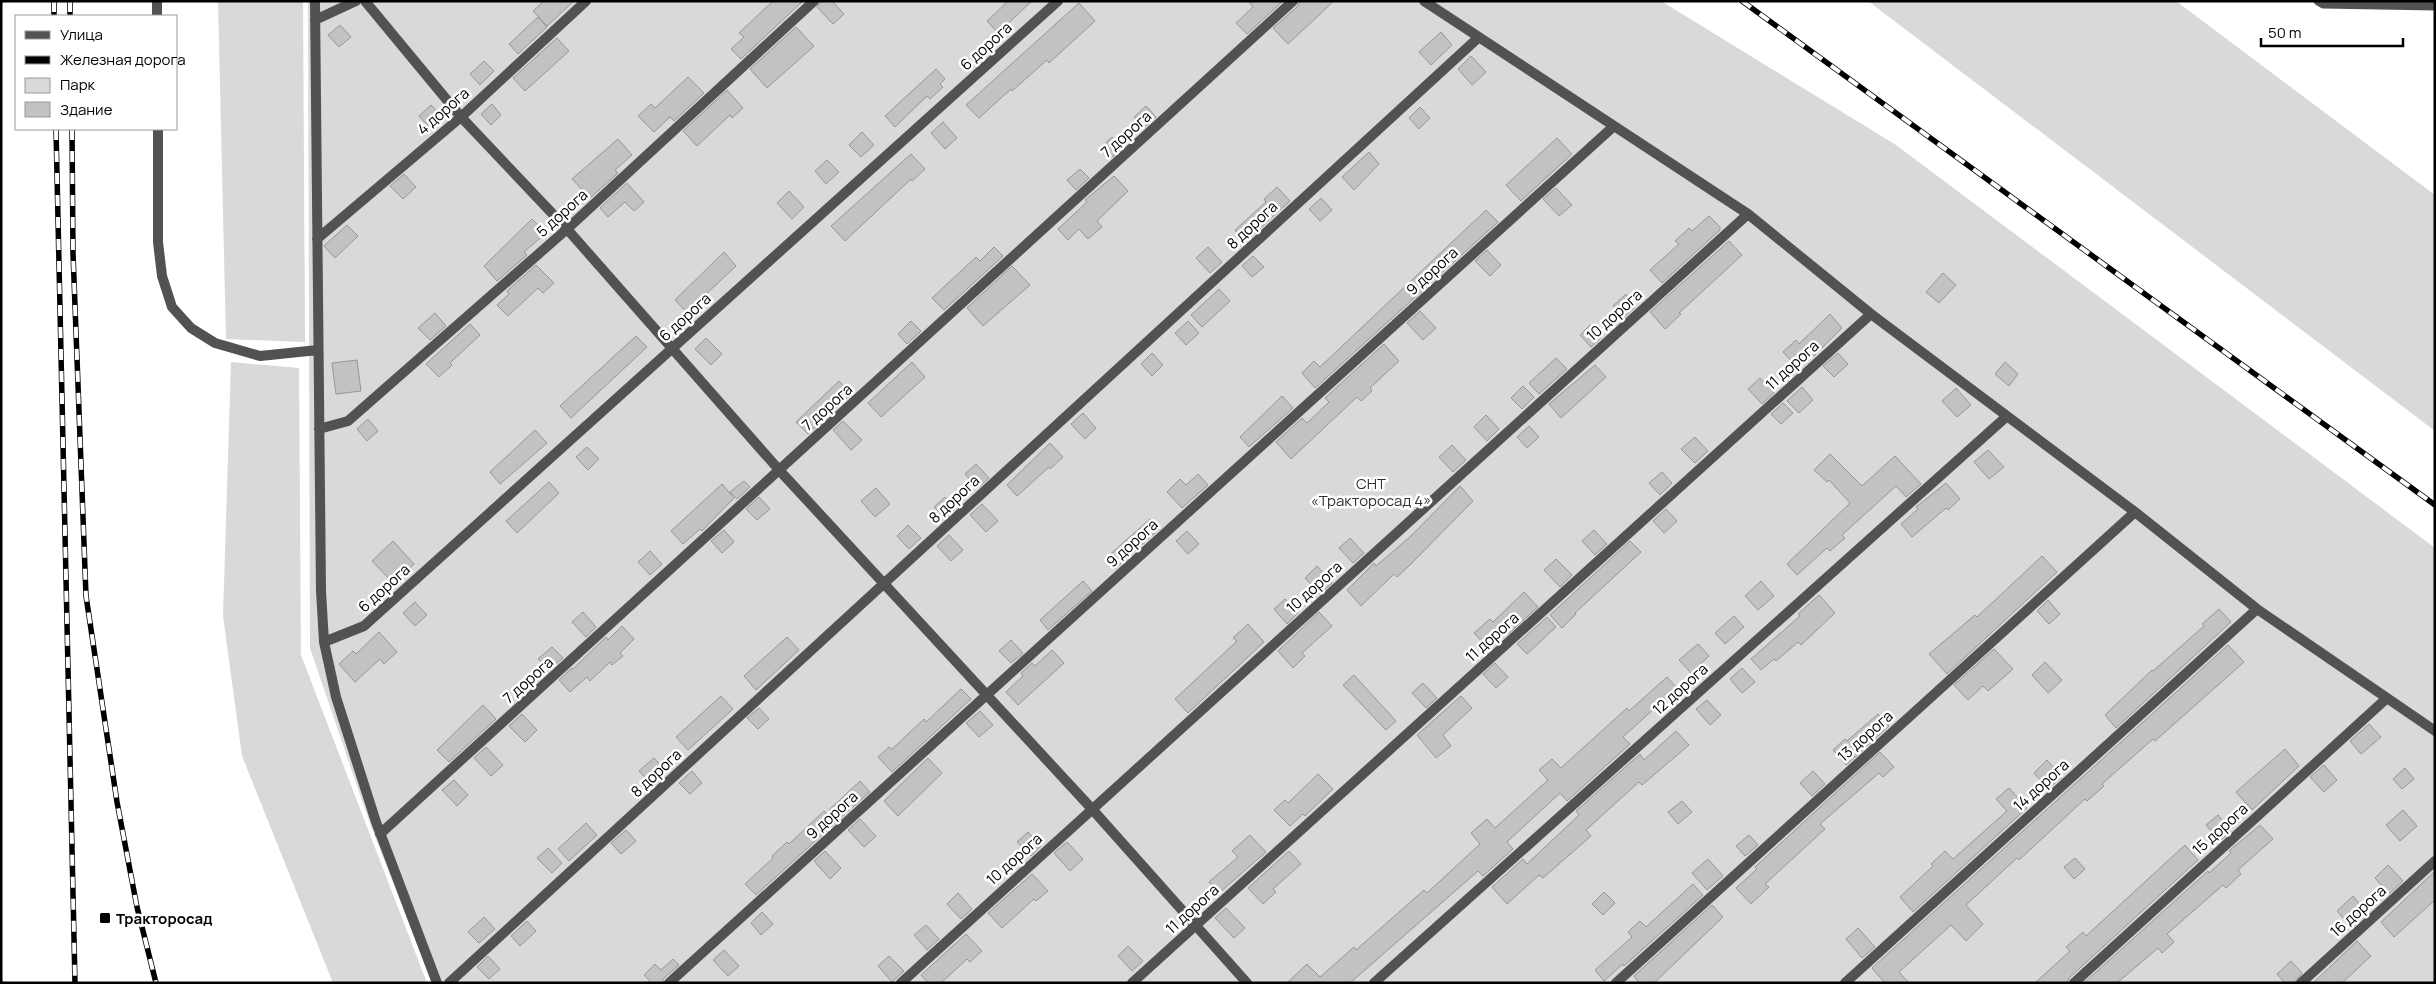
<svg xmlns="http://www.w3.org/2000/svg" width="2436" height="984" font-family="Manrope,sans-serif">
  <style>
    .green { fill: #d9d9d9 }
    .building { fill: #c2c2c2; stroke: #969696 }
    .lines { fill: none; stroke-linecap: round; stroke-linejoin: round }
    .service { stroke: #525252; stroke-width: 9 }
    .minor { stroke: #525252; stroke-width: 10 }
    .rail-casing { stroke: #000; stroke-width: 5.5 }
    .rail { stroke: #fff; stroke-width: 4; stroke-dasharray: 11; stroke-linecap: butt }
    .poi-dot { fill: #000; stroke: #fff; stroke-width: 2 }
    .labels { text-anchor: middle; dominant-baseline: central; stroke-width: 5; stroke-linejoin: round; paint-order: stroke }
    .street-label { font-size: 15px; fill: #000; stroke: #fff }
    .park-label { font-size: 15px; fill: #303030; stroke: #fff }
    .poi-label { font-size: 15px; font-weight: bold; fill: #000; stroke: #fff; text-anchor: start }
  </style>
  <rect width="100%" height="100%" fill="#fff"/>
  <path class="green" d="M218 1H303L305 342 226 339Z
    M308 1H1661L1896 145 2435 548V983H432L369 821 310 648Z
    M1868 1H2176L2435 195V431Z
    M231 362 299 368 301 655 427 983H333L242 756 223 616Z"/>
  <path class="building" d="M544 1H574L547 26 533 11Z
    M773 1H803L741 59 731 49 744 37 739 33Z
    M821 1H832L844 14 833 24 817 7Z
    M1008 1H1032L998 33 987 21Z
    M1248 1H1283L1247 34 1236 23 1253 7Z
    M1300 1H1334L1288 44 1273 28 1298 6Z
    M1079 3 1095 21 1049 63 1047 60 1012 91 1011 89 979 118 966 105Z
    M538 17 547 27 518 54 509 44Z
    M340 25 351 37 339 47 328 35Z
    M796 27 814 46 767 88 750 69Z
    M1441 32 1452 45 1431 65 1419 52Z
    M557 38 569 51 525 91 513 78Z
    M1471 56 1486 72 1472 85 1458 69Z
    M484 61 494 71 480 85 470 74Z
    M936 69 945 79 940 84 943 87 930 99 927 96 895 127 885 116Z
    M688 77 704 93 674 121 670 117 654 132 638 116 651 104 655 108Z
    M727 90 743 108 732 118 730 115 697 146 683 131Z
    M492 104 501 115 491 125 481 114Z
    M431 105 442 117 430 128 419 116Z
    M1146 106 1156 117 1144 128 1134 117Z
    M1420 107 1430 118 1419 129 1409 118Z
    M943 122 957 138 945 149 931 133Z
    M862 132 874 145 861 157 849 145Z
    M1112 137 1122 148 1111 158 1101 147Z
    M1557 138 1572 154 1521 201 1506 185Z
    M618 139 632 155 615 170 618 173 590 198 572 179Z
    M1369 152 1379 164 1354 190 1342 177Z
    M911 154 925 169 912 181 911 179 845 241 831 226Z
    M827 160 839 172 826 184 815 171Z
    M1080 169 1089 178 1076 190 1067 180Z
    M404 174 416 187 403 199 390 186Z
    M1114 176 1128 191 1097 221 1102 227 1088 239 1079 229 1068 240 1058 229 1087 202 1085 200Z
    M627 183 644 202 634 211 625 202 608 217 600 208Z
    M1277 187 1290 201 1245 242 1235 230 1266 202 1264 199Z
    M1556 188 1572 205 1559 216 1543 199Z
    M789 191 804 207 792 219 777 203Z
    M1321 198 1332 210 1320 221 1309 209Z
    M1486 210 1498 222 1315 388 1302 373 1314 361 1320 367Z
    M1709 216 1720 227V230L1662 283 1650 270 1679 244 1675 241 1689 228 1692 231Z
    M532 219 546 233 524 252 527 255 497 281 484 266Z
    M347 225 358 236 335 258 324 246Z
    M1729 241 1742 255 1679 313 1681 314 1665 329 1650 312Z
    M994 247 1003 256 944 310 932 298 976 257 980 261Z
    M1208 247 1222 262 1210 273 1196 258Z
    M1487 250 1501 265 1490 276 1475 261Z
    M724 252 736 266 703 297 705 299 689 315 675 300Z
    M1253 256 1264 267 1252 277 1242 266Z
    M536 265 554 283 543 293 538 288 508 316 497 305 509 294 507 291Z
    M1012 266 1030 285 983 326 967 308Z
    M1943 273 1956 285 1939 303 1926 292Z
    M1219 289 1230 301 1202 327 1191 315Z
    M1626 294 1636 306 1624 317 1613 306Z
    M1420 311 1436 328 1423 340 1407 323Z
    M435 313 446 326 430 340 418 328Z
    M1830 314 1842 328 1814 356 1811 354 1797 367 1783 352 1796 340 1799 344Z
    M911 321 921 331 907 344 898 334Z
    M1188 321 1199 333 1186 345 1175 333Z
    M470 324 480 335 450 363 452 365 439 377 426 364Z
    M1590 325 1602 337 1591 347 1580 335Z
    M636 336 647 347 571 418 560 406Z
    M706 338 722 354 711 365 695 349Z
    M1384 344 1399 361 1370 388 1372 391 1361 401 1357 397 1291 459 1276 442 1302 418 1307 423 1329 402 1325 398Z
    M1152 353 1163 365 1152 376 1141 364Z
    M1838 353 1848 364 1834 377 1823 366Z
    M1556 358 1567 369 1539 394 1529 383Z
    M357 360 361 391 336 394 332 363Z
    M912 362 925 377 881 417 868 403Z
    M2005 362 2018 374 2009 386 1995 374Z
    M1595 365 1606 377 1561 418 1549 404Z
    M1760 378 1774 393 1762 404 1748 389Z
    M839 381 851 394 808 434 796 422Z
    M1523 386 1534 397 1522 409 1511 398Z
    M1802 387 1813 400 1799 413 1787 401Z
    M1956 388 1971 405 1957 417 1942 401Z
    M1282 396 1293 408 1249 447 1240 437Z
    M1783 403 1793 413 1781 424 1771 414Z
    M1083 413 1096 428 1085 439 1071 424Z
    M1486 415 1499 429 1487 441 1474 427Z
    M368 419 378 431 367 441 357 429Z
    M843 421 862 440 851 450 833 430Z
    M1529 426 1539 437 1527 448 1517 437Z
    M535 430 547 443 500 484 490 472Z
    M1695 437 1708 451 1695 463 1681 449Z
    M1050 443 1063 457 1050 469 1049 467 1017 496 1007 485Z
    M1452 445 1466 460 1453 472 1439 457Z
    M587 447 599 459 588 470 576 457Z
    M1988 450 2004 467 1989 479 1974 462Z
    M1830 454 1862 486 1895 456 1921 484 1906 497 1896 486 1842 535 1845 538 1830 551 1827 548 1797 575 1787 564 1850 503 1829 480 1827 482 1814 470Z
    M976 464 989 478 978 488 965 474Z
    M1662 472 1672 483 1660 495 1649 483Z
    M1198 474 1208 485 1182 508 1167 492 1180 479 1186 485Z
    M744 481 750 487 737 499 730 492Z
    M549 482 559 493 517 533 506 521Z
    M1946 483 1960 499 1948 510 1946 508 1912 537 1901 524 1918 509 1916 507Z
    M722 484 734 498 702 531 700 529 683 544 671 531Z
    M1460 486 1473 501 1409 566 1397 577 1394 574 1361 606 1347 590 1374 563 1376 566 1411 536Z
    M876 488 890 504 875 517 861 501Z
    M759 497 770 509 757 520 746 509Z
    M945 497 956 508 945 518 934 507Z
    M982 504 998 521 986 532 970 515Z
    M1666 509 1677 521 1664 533 1653 521Z
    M1150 519 1159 529 1115 569 1106 558Z
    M908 525 921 538 909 549 897 536Z
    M724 530 734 542 722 553 711 541Z
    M1594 530 1607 544 1595 555 1582 541Z
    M1187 531 1199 544 1188 554 1176 541Z
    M949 535 963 550 951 561 937 546Z
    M1350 538 1364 553 1353 563 1339 548Z
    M393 541 414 564 393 583 372 561Z
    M1630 541 1641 552 1575 613 1576 614 1562 628 1550 615Z
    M650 551 662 564 650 575 638 562Z
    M2042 556 2057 572 1947 674 1929 654 1975 615 1977 617Z
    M1556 559 1572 575 1560 587 1544 570Z
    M1317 566 1332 583 1320 594 1305 578Z
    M1083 581 1092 591 1048 630 1040 620Z
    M1761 581 1774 596 1758 610 1745 596Z
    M1524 592 1538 607 1508 634 1506 631 1488 648 1474 633 1490 619 1493 622Z
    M1819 595 1835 613 1801 645 1798 642 1776 661 1774 659 1761 670 1751 659 1800 616 1798 614Z
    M1285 599 1298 613 1287 624 1274 609Z
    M2048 600 2060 614 2049 624 2037 611Z
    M415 602 427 615 415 626 403 613Z
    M2219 609 2231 622 2116 728 2105 715 2152 670 2153 671 2204 626 2202 624Z
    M583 612 596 627 586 637 572 622Z
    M1319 612 1332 626 1302 653 1305 656 1293 668 1278 651Z
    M1734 616 1744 627 1725 644 1715 633Z
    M1547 617 1556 627 1527 654 1517 644Z
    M1248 624 1264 642 1188 713 1175 699 1237 641 1233 638Z
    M622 626 634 639 620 653 623 656 612 665 610 662 590 681 587 677 570 692 559 680 572 668 573 669 606 637 608 640Z
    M379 632 397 652 384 664 380 659 355 682 339 664 353 651 356 654Z
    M787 637 799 650 756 690 744 676Z
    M1011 640 1023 653 1011 663 999 651Z
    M1698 644 1709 656 1691 673 1679 660Z
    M2228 645 2244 662 2155 741 2153 739 2102 784 2104 786 2087 801 2085 799 2019 860 2017 858 1966 905 1983 924 1966 941 1951 925 1899 972 1909 983H1885L1872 968Z
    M552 647 563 658 549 670 538 659Z
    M1994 649 2013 669 1988 691 1983 686 1968 700 1954 685Z
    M1052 650 1064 663 1018 705 1006 692 1023 676 1021 673 1032 663 1035 666Z
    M2045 662 2062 680 2048 693 2032 675Z
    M1495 663 1508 677 1496 688 1483 674Z
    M1742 668 1755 682 1742 693 1730 679Z
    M1354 675 1396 721 1386 730 1343 685Z
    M1667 677 1677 688 1623 737 1630 744 1567 801 1560 793 1507 842 1513 849 1483 876 1478 871 1350 983H1287L1307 964 1320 977 1354 947 1356 950 1424 890 1427 893 1480 844 1471 833 1487 819 1495 828 1548 780 1539 770 1552 759 1561 768 1627 708 1629 711Z
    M1423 683 1437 698 1426 708 1412 693Z
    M961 689 971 699 892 772 878 757 889 747 892 749 924 719 926 722Z
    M721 696 733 709 688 750 676 737Z
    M1461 696 1472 708 1443 735 1451 746 1436 758 1417 735Z
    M1707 700 1721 715 1710 725 1696 709Z
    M483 705 496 719 449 762 437 750Z
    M759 708 769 719 758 729 747 718Z
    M980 711 993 725 979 737 966 723Z
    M522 714 537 730 525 742 509 726Z
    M1878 714 1889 726 1846 765 1833 750 1845 739 1847 741Z
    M2369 724 2381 737 2361 754 2350 741Z
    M1676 731 1689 745 1642 785 1639 782 1586 830 1591 836 1543 878 1539 875 1507 904 1492 887 1523 859 1527 864 1579 815 1576 811 1640 754 1644 760Z
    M486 747 503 765 491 776 474 758Z
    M2285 749 2299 766 2252 810 2236 792Z
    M1880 752 1894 767 1883 777 1879 773 1820 824 1825 829 1765 884 1769 887 1751 904 1736 888 1757 869 1755 867Z
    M654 758 666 771 652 785 639 771Z
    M928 758 942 773 898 816 884 801Z
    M2047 760 2062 777 2048 789 2034 773Z
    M2324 765 2337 780 2324 792 2310 777Z
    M2405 768 2414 779 2402 789 2393 779Z
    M692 771 702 783 690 794 679 783Z
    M1813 771 1825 784 1812 796 1800 783Z
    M1318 774 1333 789 1305 816 1303 814 1290 826 1274 810 1285 800 1288 803Z
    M454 780 468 795 457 806 442 790Z
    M860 781 870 792 838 820 829 810Z
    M2009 788 2027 808 1913 912 1900 897 1933 866 1931 864 1945 851 1953 859 2007 811 1996 799Z
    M1682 801 1692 812 1678 824 1668 812Z
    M2403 810 2417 826 2400 841 2386 825Z
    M824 811 835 823 756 895 745 884 773 858 772 856 787 842 789 844Z
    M2218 815 2231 831 2220 841 2206 825Z
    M860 819 876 836 864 847 848 830Z
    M586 823 597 835 569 861 558 849Z
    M2260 825 2273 839 2238 870 2241 874 2226 888 2223 885 2167 934 2174 942 2162 953 2158 948 2117 983H2084L2208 871 2209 873 2231 853 2229 851Z
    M626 830 636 841 621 854 611 843Z
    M1028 832 1041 846 1031 856 1017 842Z
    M1250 835 1266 852 1219 893 1209 882 1238 857 1232 851Z
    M1749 835 1758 845 1745 856 1736 846Z
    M1067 842 1083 859 1070 871 1054 853Z
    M2185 845 2198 860 2069 978 2067 983H2035L2070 951 2066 947 2083 932 2086 936Z
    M548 848 562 863 552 873 537 858Z
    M825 851 841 868 830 879 814 861Z
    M1289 851 1301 864 1273 889 1276 892 1263 904 1248 888Z
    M2075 858 2085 869 2074 879 2064 867Z
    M1708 859 1723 876 1707 890 1692 873Z
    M2388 865 2403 881 2389 894 2375 878Z
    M2435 871V900L2394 937 2381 922Z
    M1032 874 1048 891 1036 901 1034 899 1002 928 988 913Z
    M1693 884 1703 895 1624 966 1623 964 1604 981 1595 970 1632 937 1628 932 1640 921 1646 927Z
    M1604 892 1615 903 1603 915 1592 904Z
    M958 893 972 909 961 919 947 904Z
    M2353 896 2367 913 2351 927 2337 911Z
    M1712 905 1723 917 1654 983H1639L1634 976Z
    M1226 908 1245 928 1234 938 1215 918Z
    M762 912 773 924 761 935 751 923Z
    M484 917 495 929 479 943 468 932Z
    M527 921 536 931 520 946 511 936Z
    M926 925 939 939 927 950 914 935Z
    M1858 928 1875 947 1862 958 1846 939Z
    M966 934 982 951 970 962 967 959 941 983H928L921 975Z
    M2357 941 2371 956 2342 983H2313Z
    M1128 946 1143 961 1132 971 1118 956Z
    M724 950 739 966 728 976 713 960Z
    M488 956 500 969 489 979 477 967Z
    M889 956 904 971 892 982 878 966Z
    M673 959 679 965 664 978 662 983H648L650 981 644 975 655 964 661 970Z
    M2291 961 2302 973 2294 983H2285L2277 974Z"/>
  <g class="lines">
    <path class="service" d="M2318 1 2323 4 2435 6"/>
    <path class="minor" d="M157 1V16
      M315 1 321 591 324 642 336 697 376 822 437 983
      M365 1 461 117 567 229 780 471 1092 809 1247 983
      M1424 1 1748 214 1871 314 2135 512 2257 609 2435 731
      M315 20 356 1
      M158 129V242L162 276 172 307 191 328 215 343 260 356 318 350
      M317 239 461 117 586 1
      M319 429 348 421 567 229 814 1
      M324 642 364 626 1058 1
      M380 834 1293 1
      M449 983 1479 37
      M669 983 1614 126
      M901 983 1748 214
      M1132 983 1871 314
      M1374 983 2006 417
      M1616 983 2135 512
      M1845 983 2257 609
      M2074 983 2387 698
      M2301 983 2435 861"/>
    <g class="rail-casing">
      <path id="rail" d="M54 1V16
        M70 1V16
        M1742 1 2435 505
        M56 129 75 983
        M72 129 73 253 86 596 117 802 137 907 156 983"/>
    </g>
    <use href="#rail" class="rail"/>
  </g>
  <rect class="poi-dot" x="99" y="912" width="12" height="12" rx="2.5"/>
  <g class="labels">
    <g class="street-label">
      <text transform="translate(986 46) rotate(-42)">6 дорога</text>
      <text transform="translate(443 111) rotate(-41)">4 дорога</text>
      <text transform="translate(1126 134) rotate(-42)">7 дорога</text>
      <text transform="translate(562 213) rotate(-42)">5 дорога</text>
      <text transform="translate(1252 225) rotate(-43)">8 дорога</text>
      <text transform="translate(1432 271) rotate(-42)">9 дорога</text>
      <text transform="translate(1614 315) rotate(-42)">10 дорога</text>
      <text transform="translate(685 317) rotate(-42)">6 дорога</text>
      <text transform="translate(1792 365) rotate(-42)">11 дорога</text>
      <text transform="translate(827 407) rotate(-42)">7 дорога</text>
      <text transform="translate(954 499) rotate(-43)">8 дорога</text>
      <text transform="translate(1132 543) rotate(-42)">9 дорога</text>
      <text transform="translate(1314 587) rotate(-42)">10 дорога</text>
      <text transform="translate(384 588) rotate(-42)">6 дорога</text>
      <text transform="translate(1492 637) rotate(-42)">11 дорога</text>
      <text transform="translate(528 680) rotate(-42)">7 дорога</text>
      <text transform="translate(1680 689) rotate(-42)">12 дорога</text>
      <text transform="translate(1865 736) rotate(-42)">13 дорога</text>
      <text transform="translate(656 773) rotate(-43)">8 дорога</text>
      <text transform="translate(2041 785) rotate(-42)">14 дорога</text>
      <text transform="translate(832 815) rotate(-42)">9 дорога</text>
      <text transform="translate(2220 829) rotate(-42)">15 дорога</text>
      <text transform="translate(1014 859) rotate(-42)">10 дорога</text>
      <text transform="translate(1192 909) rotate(-42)">11 дорога</text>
      <text transform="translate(2358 911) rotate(-42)">16 дорога</text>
    </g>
    <g class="park-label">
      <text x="1371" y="483">СНТ<tspan x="1371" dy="17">«Тракторосад 4»</tspan></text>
    </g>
    <g class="poi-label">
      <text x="116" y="918">Тракторосад</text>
    </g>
  </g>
  <rect width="2436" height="984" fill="none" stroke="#000000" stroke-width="5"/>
  <rect x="15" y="15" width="162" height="115" fill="#ffffff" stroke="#999999"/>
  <rect x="25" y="31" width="25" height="8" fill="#525252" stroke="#999999"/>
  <text x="60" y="40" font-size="15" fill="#000000">Улица</text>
  <rect x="25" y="56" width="25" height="8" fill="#000000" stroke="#999999"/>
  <text x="60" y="65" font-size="15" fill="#000000">Железная дорога</text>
  <rect x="25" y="78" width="25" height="15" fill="#d9d9d9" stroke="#999999"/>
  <text x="60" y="90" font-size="15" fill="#000000">Парк</text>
  <rect x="25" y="102" width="25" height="15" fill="#c2c2c2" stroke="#999999"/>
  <text x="60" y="115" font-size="15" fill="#000000">Здание</text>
  <path d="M2261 38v8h142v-8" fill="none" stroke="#000000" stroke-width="2.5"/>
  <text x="2268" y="38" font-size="15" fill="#000000" stroke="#ffffff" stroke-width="4" paint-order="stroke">50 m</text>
</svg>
